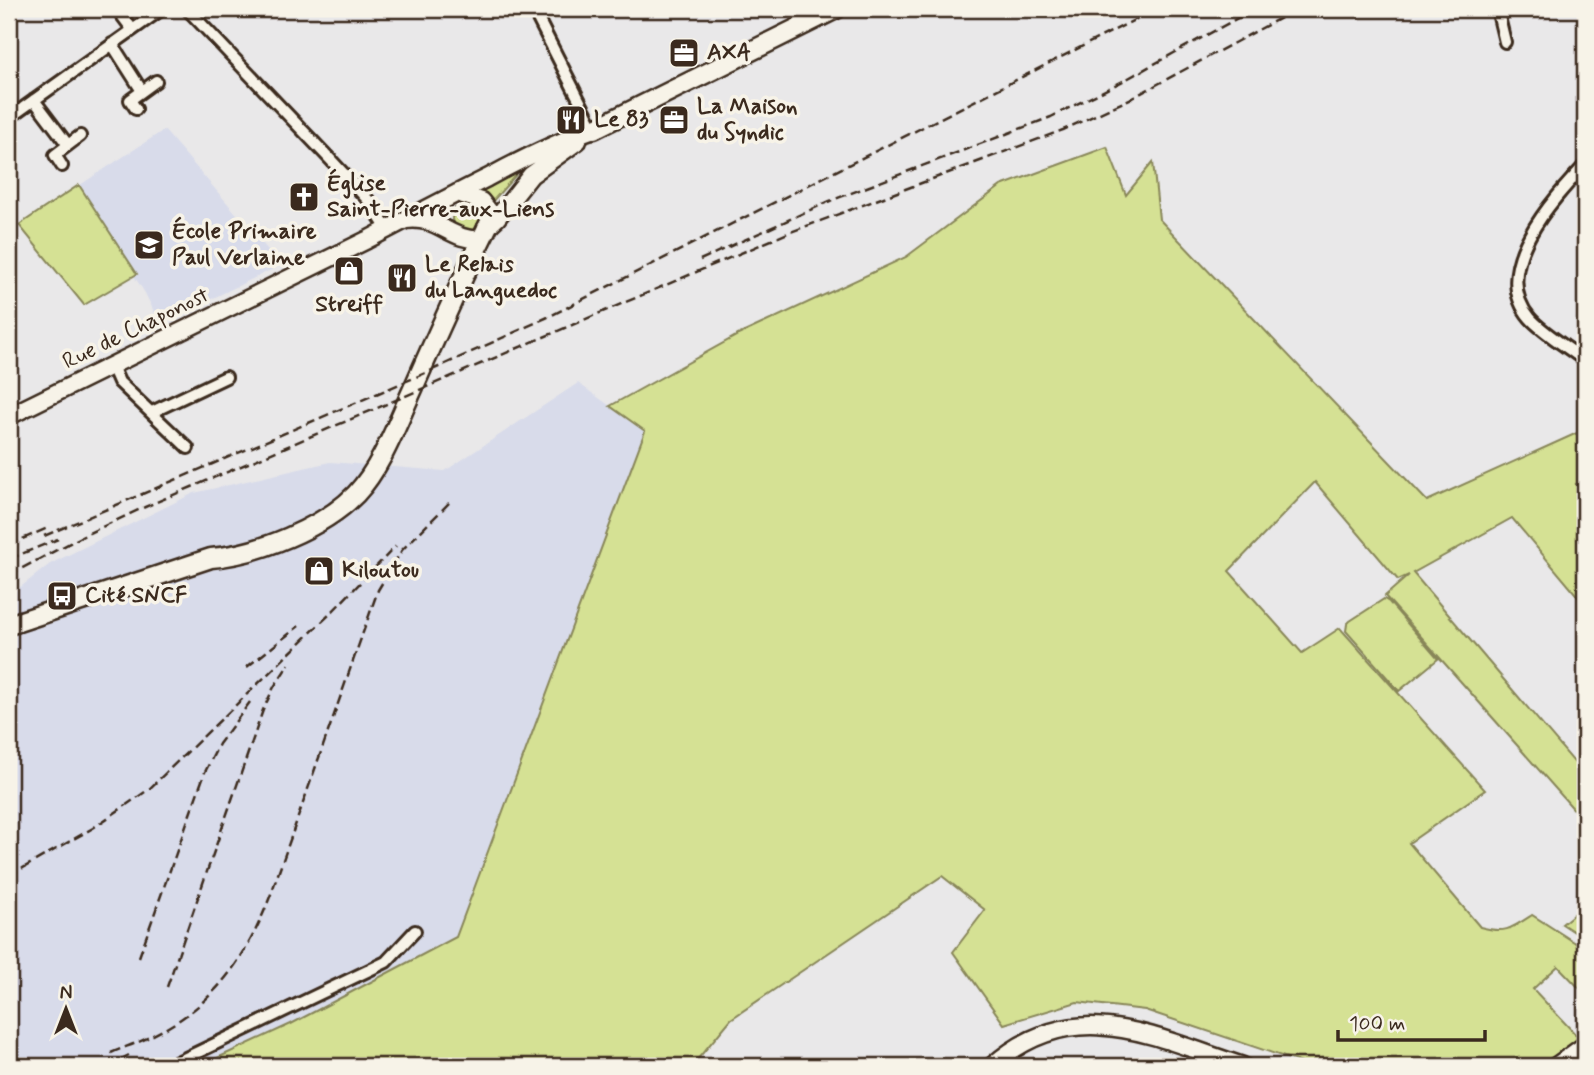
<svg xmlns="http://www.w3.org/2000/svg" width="1594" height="1075" font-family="Mynerve,sans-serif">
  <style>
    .built { fill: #d8dbea }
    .green { fill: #d5e194; stroke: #888659; stroke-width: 2 }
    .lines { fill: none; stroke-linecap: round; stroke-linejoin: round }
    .street-casing { stroke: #3b2a1e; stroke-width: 16 }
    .secondary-casing { stroke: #3b2a1e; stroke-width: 21 }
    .primary-casing { stroke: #3b2a1e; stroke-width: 23 }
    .street { stroke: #f7f3e8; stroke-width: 10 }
    .secondary { stroke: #f7f3e8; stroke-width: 16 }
    .primary { stroke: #f7f3e8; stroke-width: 18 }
    .rail { stroke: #3b2a1e; stroke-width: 2.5; stroke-dasharray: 10 5; stroke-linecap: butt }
    .labels { text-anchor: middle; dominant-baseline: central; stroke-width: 7; stroke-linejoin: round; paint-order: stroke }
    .poi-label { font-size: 23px; font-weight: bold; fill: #3b2a1e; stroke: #f7f3e8; text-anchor: start }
    .street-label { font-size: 23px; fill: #3b2a1e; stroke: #f7f3e8 }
  </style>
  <rect width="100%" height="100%" fill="#e9e8e9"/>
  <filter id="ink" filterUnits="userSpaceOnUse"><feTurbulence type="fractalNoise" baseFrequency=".0143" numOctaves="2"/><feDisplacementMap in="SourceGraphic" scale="14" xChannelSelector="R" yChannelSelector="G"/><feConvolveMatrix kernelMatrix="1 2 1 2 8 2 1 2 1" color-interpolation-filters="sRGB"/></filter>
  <g filter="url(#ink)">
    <path class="built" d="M164 130 281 265 160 324 145 293 134 276 84 305 19 225Z
      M578 383 645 431 456 937 291 1024 200 1066H9V596L50 564 194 493 330 462 445 471Z"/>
    <path class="green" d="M1107 147 1126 195 1153 162 1159 219 1427 501 1577 433 1585 442V479L1576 484 1585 495V605L1512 518 1413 573 1585 775V822L1385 596 1409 575 1398 580 1315 482 1229 571 1302 653 1340 628 1485 790 1409 843 1480 927C1505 934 1511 929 1532 915L1585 949V994L1558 966 1533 989 1579 1038 1544 1066H1311L1145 1010 1077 1002 1004 1024 953 952 985 910 942 876 731 1019 692 1066H200L291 1024 456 937 645 431 610 406 738 335 906 257 1001 186Z
      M528 161 491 203 467 191Z
      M79 185 137 274 84 305 19 225Z
      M466 202 475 203 484 215 475 235 453 228 452 218 455 209Z
      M1384 599 1389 602 1438 659 1399 691 1346 631 1347 624 1350 621Z
      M1585 905V939L1562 924Z"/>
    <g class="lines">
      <g class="street-casing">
        <path id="street" d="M117 9 132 29
          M187 9 330 159 369 201 387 229
          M533 9 594 129
          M1505 42 1499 17 1504 12 1515 9
          M112 44 142 91
          M34 100 68 145
          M136 109 130 100 156 81
          M9 118 162 9
          M1585 165C1553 199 1488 269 1530 318 1543 333 1569 348 1585 361
          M62 166 55 155 80 136
          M112 366 119 382 188 448
          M152 412 226 377
          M169 1066 386 962 415 931"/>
      </g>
      <g class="secondary-casing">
        <path id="secondary" d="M457 193 481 201 493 216
          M406 220C438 215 451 242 481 239
          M486 228 497 218 531 175 578 141
          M9 416 367 240C407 219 447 198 487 178 522 159 556 142 594 129
          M992 1066C1074 993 1153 1037 1243 1066
          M1556 1066 1585 1045"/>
      </g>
      <g class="primary-casing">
        <path id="primary" d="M594 129 836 9
          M9 625 211 558C258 554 323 528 356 494 382 466 396 426 412 391 438 332 464 273 493 216"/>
      </g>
      <use href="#street" class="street"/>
      <use href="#secondary" class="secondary"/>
      <use href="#primary" class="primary"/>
      <path class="rail" d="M700 260 830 201 1051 117 1125 80 1254 9
        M44 536 430 371 548 317 1156 9
        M9 545 50 527
        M9 559 58 539
        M9 575 89 533 145 507 708 267 788 233 1063 130 1132 98 1297 9
        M247 667 299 626
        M9 876 93 828 148 790 329 615 396 546
        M139 957 205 772 219 744 250 702
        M167 987 263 710 274 687 289 664
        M111 1053C124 1047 139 1043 151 1036 214 1006 247 958 271 894L378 590 402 550 450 502
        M107 1066 129 1055"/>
    </g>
  </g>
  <defs>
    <g id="office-square" transform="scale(1.575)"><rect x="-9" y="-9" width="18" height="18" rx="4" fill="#3b2a1e" stroke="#f7f3e8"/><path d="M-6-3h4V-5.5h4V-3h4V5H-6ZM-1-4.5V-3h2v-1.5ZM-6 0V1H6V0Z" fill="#fff"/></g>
    <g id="restaurant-square" transform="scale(1.575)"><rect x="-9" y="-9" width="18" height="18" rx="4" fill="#3b2a1e" stroke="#f7f3e8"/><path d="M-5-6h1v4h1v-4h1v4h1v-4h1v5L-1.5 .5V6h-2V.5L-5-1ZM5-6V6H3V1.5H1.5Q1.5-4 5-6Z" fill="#fff"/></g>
    <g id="church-square" transform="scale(1.575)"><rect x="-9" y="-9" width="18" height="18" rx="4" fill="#3b2a1e" stroke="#f7f3e8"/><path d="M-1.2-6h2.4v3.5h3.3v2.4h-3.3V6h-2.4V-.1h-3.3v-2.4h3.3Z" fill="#fff"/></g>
    <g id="school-square" transform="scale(1.575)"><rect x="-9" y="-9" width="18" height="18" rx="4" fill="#3b2a1e" stroke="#f7f3e8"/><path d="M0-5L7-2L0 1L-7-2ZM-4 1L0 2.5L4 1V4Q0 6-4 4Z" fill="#fff"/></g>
    <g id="shop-square" transform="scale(1.575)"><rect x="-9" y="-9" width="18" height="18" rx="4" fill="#3b2a1e" stroke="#f7f3e8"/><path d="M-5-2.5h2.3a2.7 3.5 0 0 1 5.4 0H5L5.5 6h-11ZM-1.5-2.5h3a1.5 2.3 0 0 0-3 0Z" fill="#fff"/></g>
    <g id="bus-square" transform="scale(1.575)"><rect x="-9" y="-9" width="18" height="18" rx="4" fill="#3b2a1e" stroke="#f7f3e8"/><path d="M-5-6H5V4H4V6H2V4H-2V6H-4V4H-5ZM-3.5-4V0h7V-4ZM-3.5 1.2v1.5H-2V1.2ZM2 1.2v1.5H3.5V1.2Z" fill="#fff"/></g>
  </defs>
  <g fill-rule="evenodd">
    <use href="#office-square" x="684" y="53"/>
    <use href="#restaurant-square" x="571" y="120"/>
    <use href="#office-square" x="674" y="120"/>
    <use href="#church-square" x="304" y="197"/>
    <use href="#school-square" x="149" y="245"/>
    <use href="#shop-square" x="349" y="271"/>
    <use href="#restaurant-square" x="402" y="278"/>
    <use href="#shop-square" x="319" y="571"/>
    <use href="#bus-square" x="62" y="596"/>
  </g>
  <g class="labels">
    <g class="poi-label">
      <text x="707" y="53">AXA</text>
      <text x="697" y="107">La Maison<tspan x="697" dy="26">du Syndic</tspan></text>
      <text x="594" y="120">Le 83</text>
      <text x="327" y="184">Église<tspan x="327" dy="26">Saint-Pierre-aux-Liens</tspan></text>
      <text x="172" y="232">École Primaire<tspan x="172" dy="26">Paul Verlaine</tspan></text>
      <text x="425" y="265">Le Relais<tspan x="425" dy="26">du Languedoc</tspan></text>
      <text x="349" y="305" text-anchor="middle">Streiff</text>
      <text x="342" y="571">Kiloutou</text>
      <text x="85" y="596">Cité SNCF</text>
    </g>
    <g class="street-label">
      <text transform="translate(136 329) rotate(-26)">Rue de Chaponost</text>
    </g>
  </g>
  <rect width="1594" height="1075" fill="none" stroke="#f7f3e8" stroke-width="35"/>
  <rect x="18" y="18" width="1559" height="1040" fill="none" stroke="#3b2a1e" stroke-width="2.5" filter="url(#ink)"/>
  <g transform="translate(66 1009)" stroke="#f7f3e8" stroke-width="5" paint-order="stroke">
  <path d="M0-5L12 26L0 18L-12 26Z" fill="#3b2a1e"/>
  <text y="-10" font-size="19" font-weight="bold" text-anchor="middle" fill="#3b2a1e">N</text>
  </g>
  <path d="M1338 1030v10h147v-10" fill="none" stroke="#3b2a1e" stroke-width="3.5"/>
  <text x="1349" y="1030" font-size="21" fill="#3b2a1e" stroke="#f7f3e8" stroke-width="5" paint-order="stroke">100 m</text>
</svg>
